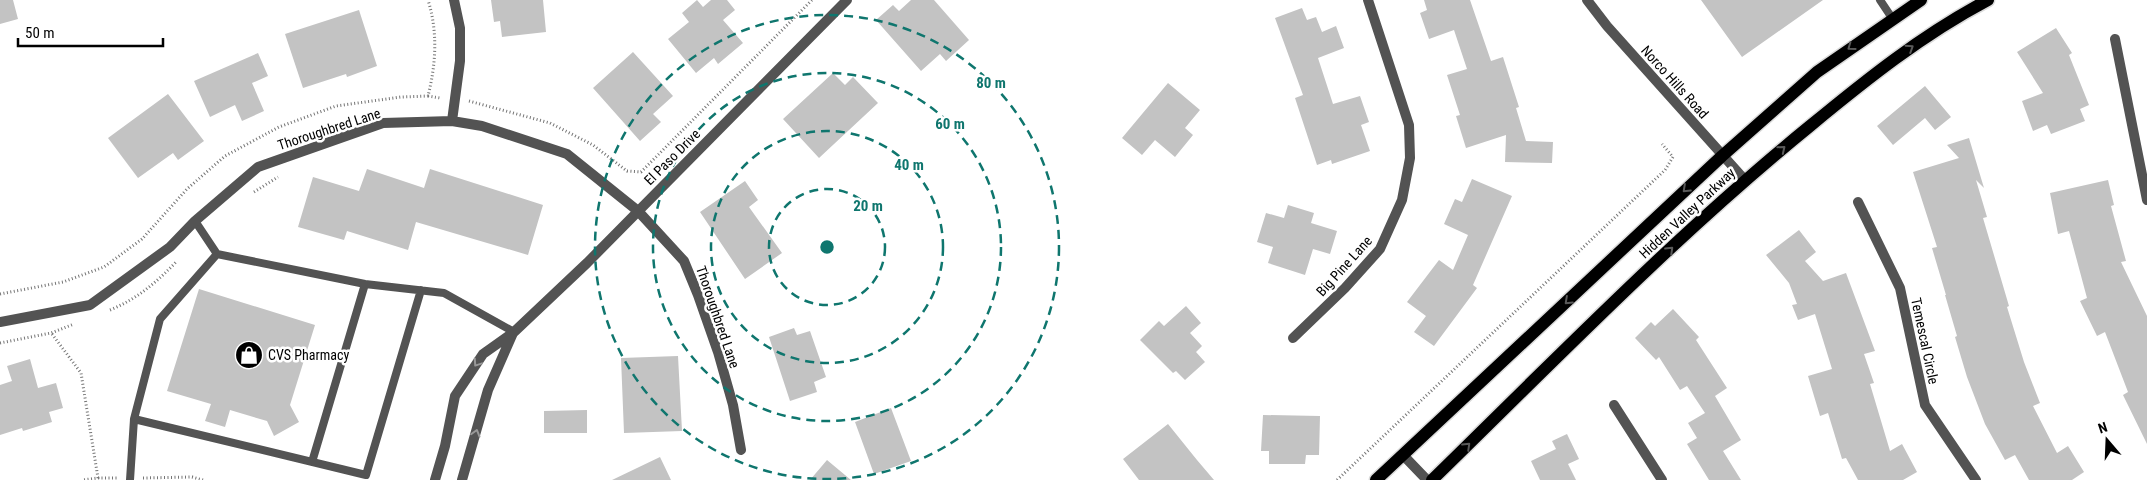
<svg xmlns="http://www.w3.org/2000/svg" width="2147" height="480" font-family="'Roboto Condensed',sans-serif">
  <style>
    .building { fill: #c3c3c3 }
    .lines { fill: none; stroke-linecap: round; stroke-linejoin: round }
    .primary-casing { stroke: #dbdbdb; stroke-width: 15 }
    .path { stroke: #757575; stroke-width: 3; stroke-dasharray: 1 2.5; stroke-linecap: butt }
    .service { stroke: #535353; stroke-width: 8 }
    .minor { stroke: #535353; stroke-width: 10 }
    .tertiary { stroke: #535353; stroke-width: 10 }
    .primary { stroke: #000; stroke-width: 12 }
    .oneway { stroke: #595959 }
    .oneway2 { stroke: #989898 }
    .ring { fill: none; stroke: #0f766e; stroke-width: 2.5; stroke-dasharray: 9 6 }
    .labels { text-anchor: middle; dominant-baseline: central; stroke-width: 5; stroke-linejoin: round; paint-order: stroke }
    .street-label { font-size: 14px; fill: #000; stroke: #fff }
    .poi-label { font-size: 14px; fill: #000; stroke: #fff; text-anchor: start }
    .centre { fill: #0f766e; stroke: #fff; stroke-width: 2.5 }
    .ring-label { font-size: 15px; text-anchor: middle; font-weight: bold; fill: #0f766e; stroke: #fff; stroke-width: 5; stroke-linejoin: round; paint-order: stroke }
  </style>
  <rect width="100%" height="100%" fill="#fff"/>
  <path class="building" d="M0 0H13L18 19 0 24Z
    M491 0H543L546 32 502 37 500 21 494 22Z
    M697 0 703 7 711 0H727L735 10 723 20 743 43 718 64 714 58 696 73 668 39 689 22 682 13Z
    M911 0H934L969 40 946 61 940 54 921 71 876 20 893 5 899 11Z
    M1424 0H1470L1491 61 1503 57 1519 107 1516 108 1526 141 1553 142 1552 163 1505 162 1506 135 1466 148 1456 116 1460 115 1447 75 1467 69 1454 30 1429 39 1420 13 1427 10Z
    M1701 0H1823L1742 57Z
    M1302 8 1307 20 1316 17 1322 32 1336 26 1344 48 1318 58 1333 104 1360 96 1369 122 1361 125 1370 151 1332 164 1331 160 1317 165 1295 98 1303 95 1275 18Z
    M359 10 377 66 347 77 346 74 303 88 285 34Z
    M2056 28 2072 53 2069 55 2089 105 2080 109 2085 121 2051 134 2047 125 2033 131 2022 101 2043 93 2017 52Z
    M633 52 673 96 653 114 661 122 640 141 593 88Z
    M258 53 268 76 252 83 264 111 242 121 235 105 210 117 194 81Z
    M833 73 845 85 853 77 878 103 819 158 783 119Z
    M1168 83 1200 110 1185 128 1193 135 1175 157 1155 140 1142 155 1122 138Z
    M1925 86 1951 117 1935 130 1925 118 1893 145 1877 126Z
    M168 94 204 141 178 160 173 153 138 178 108 138Z
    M1969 138 1984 188 1976 180 1987 217 1983 218 2009 306 2007 307 2024 362 2040 403 2033 406 2057 453 2068 446 2084 472 2072 480H2029L2015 455 2005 460 1985 424 1967 377 1955 337 1957 336 1945 295H1946L1932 248 1937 247 1913 172 1959 158 1947 145Z
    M367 169 424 188 430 169 543 205 528 255 416 222 408 250 347 231 344 240 298 227 313 177 359 191Z
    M1472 179 1512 196 1473 285 1477 288 1434 346 1414 332 1426 316 1407 302 1439 260 1453 270 1468 235 1444 224 1455 199 1462 202Z
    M2108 180 2114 205 2111 206 2126 261 2121 262 2147 316V444L2123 395 2128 392 2105 332 2097 336 2080 301 2087 298 2069 231 2058 234 2050 193Z
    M745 181 758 200 749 207 782 253 745 279 700 212Z
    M1288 205 1314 213 1311 223 1337 231 1330 254 1313 249 1305 275 1268 263 1273 247 1257 242 1266 213 1284 218Z
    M1799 230 1816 252 1805 261 1823 281 1846 273 1875 351 1864 354 1874 383 1870 384 1890 451 1902 444 1917 472 1903 480H1858L1846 458 1842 459 1828 413 1820 416 1808 376 1832 369 1815 314 1798 320 1792 305 1797 304 1789 283 1766 255Z
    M199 289 315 325 290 405 299 422 274 436 267 421 230 410 225 427 205 421 211 404 167 391Z
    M1186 306 1201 323 1190 333 1202 346 1196 352 1205 362 1185 380 1176 371 1173 373 1140 340 1159 321 1164 326Z
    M1673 309 1699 337 1696 340 1727 388 1715 396 1741 440 1723 451 1741 480H1709L1687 444 1697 438 1688 423 1705 413 1687 386 1680 390 1659 357 1656 360 1635 338 1651 322 1655 326Z
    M794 328 797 335 810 331 826 377 814 382 817 392 790 401 769 337Z
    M678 356 682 431 624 433 621 358Z
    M30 359 38 388 56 383 63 408 49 412 52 422 23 431 22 428 0 435V385L12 381 7 366Z
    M891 408 911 461 874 474 855 422Z
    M587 410V433H544V411Z
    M1263 415 1320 416 1319 455H1306L1305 464H1269V451H1261Z
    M1168 424 1197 460 1214 480H1139L1123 459Z
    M1567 434 1579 459 1568 464 1576 480H1540L1531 461 1556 449 1552 441Z
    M660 457 671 480H612Z
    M827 460 851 480H810Z"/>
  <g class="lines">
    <g class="primary-casing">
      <path id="primary" d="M1376 480 1722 156 1817 72 1921 0
        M1432 480C1555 360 1676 235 1810 126 1867 79 1922 35 1988 0"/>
    </g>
    <path class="path" d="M428 96 440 98
      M469 101 550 123 593 145 627 171 641 172 812 0
      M254 192 278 177
      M0 294 63 282 104 267 142 239 187 189 225 156 279 127 336 106 401 97 428 96C436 64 438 32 428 0
      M110 310C137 299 157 282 177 261
      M52 334 81 373 98 478 82 480
      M0 343 51 333 74 324
      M98 478H117
      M143 478 192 477 203 480
      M1337 480 1665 170 1673 157 1662 144"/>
    <path class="service" d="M1880 0 1892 18
      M195 221 217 254 365 284 444 293 514 332
      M217 254 160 319 134 419 366 475 421 290
      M312 462 365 284
      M130 480 134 419"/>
    <path class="minor" d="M2115 39 2147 200
      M452 121 460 61V28L454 0
      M1858 202 1900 288 1925 405 1976 480
      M0 322 90 305 170 247 195 221 258 167 383 123 452 121 482 126 567 154 638 211 684 261 698 295 718 352 733 405 741 450
      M1293 338 1345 288 1380 249 1402 200 1410 158 1409 125 1368 0
      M1614 405 1662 480
      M1403 455 1427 480
      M435 480 445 446 455 396 483 354 514 332 587 263 847 0
      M462 480 488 390 513 333"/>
    <path class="tertiary" d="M1587 0 1607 26 1744 179"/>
    <use href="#primary" class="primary"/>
  </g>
  <defs><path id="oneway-chevron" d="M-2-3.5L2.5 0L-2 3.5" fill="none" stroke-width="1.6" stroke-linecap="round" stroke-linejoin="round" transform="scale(1.25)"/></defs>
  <g class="oneway">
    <use href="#oneway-chevron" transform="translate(1851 47) rotate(144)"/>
    <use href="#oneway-chevron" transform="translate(1910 48) rotate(-33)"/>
    <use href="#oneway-chevron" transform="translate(1782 149) rotate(-39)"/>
    <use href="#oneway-chevron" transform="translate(1686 189) rotate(137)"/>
    <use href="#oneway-chevron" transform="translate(1670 250) rotate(-44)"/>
    <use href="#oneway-chevron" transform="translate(1568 301) rotate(137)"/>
    <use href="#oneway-chevron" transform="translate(1467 446) rotate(-44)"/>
  </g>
  <g class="oneway2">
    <use href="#oneway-chevron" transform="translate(477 363) rotate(124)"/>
    <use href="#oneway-chevron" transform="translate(476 433) rotate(-74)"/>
  </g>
  <g class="ring">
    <circle cx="827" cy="247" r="58"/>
    <circle cx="827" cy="247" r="116"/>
    <circle cx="827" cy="247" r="174"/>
    <circle cx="827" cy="247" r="232"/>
  </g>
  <defs>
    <g id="shop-disc" transform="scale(1.4375)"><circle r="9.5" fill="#000" stroke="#fff"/><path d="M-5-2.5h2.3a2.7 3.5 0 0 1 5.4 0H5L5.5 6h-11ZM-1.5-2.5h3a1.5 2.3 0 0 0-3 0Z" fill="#fff"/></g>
  </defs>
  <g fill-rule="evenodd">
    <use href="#shop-disc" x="249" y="355"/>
  </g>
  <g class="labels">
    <g class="street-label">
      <text transform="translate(1675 82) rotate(48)">Norco Hills Road</text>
      <text transform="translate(329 129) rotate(-18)">Thoroughbred Lane</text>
      <text transform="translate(672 157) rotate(-45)">El Paso Drive</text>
      <text transform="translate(1687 213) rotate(-43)">Hidden Valley Parkway</text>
      <text transform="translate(1344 266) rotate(-48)">Big Pine Lane</text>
      <text transform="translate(718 317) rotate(71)">Thoroughbred Lane</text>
      <text transform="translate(1925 341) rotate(78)">Temescal Circle</text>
    </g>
    <g class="poi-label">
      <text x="268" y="355">CVS Pharmacy</text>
    </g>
  </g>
  <circle cx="827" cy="247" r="8" class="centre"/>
  <g class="ring-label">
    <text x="991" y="88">80 m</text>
    <text x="950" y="129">60 m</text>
    <text x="909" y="170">40 m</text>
    <text x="868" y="211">20 m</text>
  </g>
  <g transform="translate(2107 440) rotate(341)" stroke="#ffffff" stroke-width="4" paint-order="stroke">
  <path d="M0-4L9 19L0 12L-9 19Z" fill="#000000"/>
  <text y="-8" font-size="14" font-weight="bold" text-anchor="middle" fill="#000000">N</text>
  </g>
  <path d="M18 38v8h145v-8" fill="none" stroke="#000000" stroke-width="2.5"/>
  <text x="25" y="38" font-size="15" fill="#000000" stroke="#ffffff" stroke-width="4" paint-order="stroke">50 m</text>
</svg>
